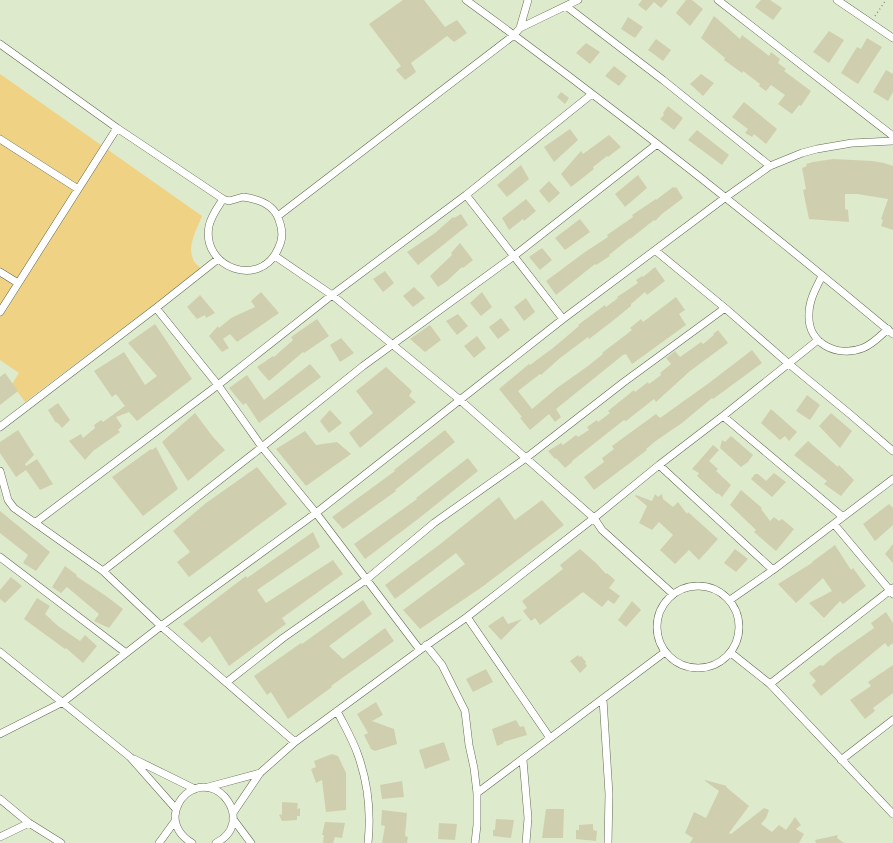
<svg xmlns="http://www.w3.org/2000/svg" width="893" height="843" font-family="'Fira Sans Condensed',sans-serif">
  <style>
    .green { fill: #f0d285 }
    .building { fill: #cfcfb0 }
    .lines { fill: none; stroke-linecap: round; stroke-linejoin: round }
    .minor-casing { stroke: #616c52; stroke-width: 8 }
    .path { stroke: #8b947f; stroke-width: 1.5; stroke-dasharray: 1 3; stroke-linecap: butt }
    .minor { stroke: #fff; stroke-width: 7 }
  </style>
  <rect width="100%" height="100%" fill="#ddeacc"/>
  <path class="green" d="M0 74 202 216C197 229 187 245 193 259 194 263 199 266 201 269L25 402 12 384 19 373 0 360Z"/>
  <path class="building" d="M403 0H424L445 27 457 20 467 33 454 42 447 36 411 63 416 72 405 80 396 70 401 66 369 24Z
    M642 0H668L661 8 654 2 646 11 638 5Z
    M686 0H692L703 9 690 26 676 13Z
    M761 0H770L782 8 773 20 755 7Z
    M714 16 740 39 742 35 769 56 771 52 780 59 778 63 786 69 784 71 811 91 801 106 799 105 792 114 778 104 785 95 771 85 766 91 759 86 760 84 743 71 742 73 724 60 725 58 701 38Z
    M628 17 643 27 635 38 621 29Z
    M829 31 844 40 829 63 813 52Z
    M867 38 882 47 858 84 841 73 857 47 861 49Z
    M656 39 671 50 663 61 648 50Z
    M586 43 600 52 590 64 576 53Z
    M614 66 627 76 619 86 605 76Z
    M886 70 893 74V92L888 101 873 92Z
    M701 74 714 83 703 96 690 84Z
    M561 92 569 98 565 104 557 97Z
    M744 102 777 129 766 144 754 134 752 137 745 133 748 129 732 117Z
    M668 106 683 118 674 130 660 119 664 115 663 113Z
    M570 129 578 140 554 162 544 147Z
    M697 130 729 155 722 165 688 140Z
    M609 135 621 147 608 157 607 156 593 167 594 169 571 187 561 174 581 151 583 154Z
    M833 159 872 161 884 163 893 166V230L881 226 883 220 881 219 888 199 857 194H845V209L848 210 849 222 809 219 803 190 806 189 802 168 807 166 806 164 813 162Z
    M521 165 529 179 507 197 497 185Z
    M638 175 647 188 625 207 615 194Z
    M549 181 560 193 549 203 539 191Z
    M673 187 675 188 676 187 683 198 662 214 655 221 654 220 630 239V238L609 255 610 256 596 265 595 264 556 295 546 281 585 252 608 237 607 235 633 217 632 215 656 199V200Z
    M526 199 536 211 524 221 523 219 509 230 502 218Z
    M461 214 468 225 418 265 407 252 435 233 453 217 454 218Z
    M580 219 590 232 565 250 555 238Z
    M460 243 473 260 463 268 462 267 447 281 438 287 430 276 452 255 451 253Z
    M542 248 552 260 540 270 529 257Z
    M655 267 665 281 647 295 645 292 631 304V306L610 323 589 339 588 337 560 358 541 375 540 374 518 391 532 409 557 388 588 366 603 354 602 353 632 330 630 328 641 319 643 322 676 297 685 310 679 314 686 325 632 364 626 354 623 355 556 409 561 417 555 422 549 414 530 430 520 418 522 417 499 389 529 364 530 365 553 348 579 326 578 325 605 305 606 307 618 298 617 297 638 283 636 280 642 276 643 277Z
    M385 271 394 283 383 292 373 279Z
    M414 287 425 298 413 307 403 296Z
    M261 292 279 313 237 342 230 334 223 339 229 348 222 352 209 336 218 326 219 328 231 318 255 307 251 301Z
    M482 292 492 307 481 316 470 303Z
    M200 295 215 313 206 318 205 315 197 319 187 307Z
    M526 298 535 312 524 321 514 307Z
    M458 314 468 326 457 335 446 321Z
    M501 318 510 330 498 339 489 327Z
    M317 319 329 336 304 353 303 352 269 381 257 367 273 356 274 357 293 340 291 337Z
    M155 324 192 379 137 421 129 412 116 417 122 426 118 430 120 432 93 451 85 460 69 441 81 434 83 438 95 428 94 425 101 420 103 422 125 406 116 394 112 397 94 371 124 352 145 385 157 376 128 343Z
    M430 325 441 340 425 352 410 339Z
    M718 330 728 343 690 371 656 402 654 399 626 421 624 420 572 461V462L565 468 556 458 555 459 548 451 561 443 563 445 576 435 578 437 589 430 587 427 597 420 598 422 610 413 608 411 634 390 635 392 648 382 649 384 661 375 660 373 671 364 666 358 675 351 680 357 701 342 703 344 714 335 713 334Z
    M477 336 486 348 474 358 464 346Z
    M341 338 354 353 340 362 330 345Z
    M752 350 762 363 713 399 712 398 682 423 657 440 646 449 647 450 594 490 584 477 604 462 602 458 614 449 612 446 656 414 660 418 709 383Z
    M310 364 321 377 259 423 246 403 243 405 229 388 247 375 264 400Z
    M386 367 412 391 409 396 416 402 360 448 349 433 373 413 356 391Z
    M5 373 18 391 0 405V377Z
    M807 395 820 405 810 420 796 411Z
    M58 403 70 420 62 428 57 422 56 423 48 410Z
    M771 409 797 432 789 441 785 436 780 440 761 423Z
    M330 410 342 423 329 433 320 421Z
    M195 413 213 437 225 450 188 481 162 442Z
    M831 413 852 431 840 448 819 426Z
    M18 430 34 455 25 464 26 466 37 459 53 484 40 490 26 470 16 477 0 453V442Z
    M445 430 455 442 395 490 396 491 343 529 332 517 395 471 394 470Z
    M305 431 316 445 337 442 351 454 306 486 276 449Z
    M731 436 753 455 748 462 741 467 720 448 722 440 725 442Z
    M808 441 838 467 839 465 854 480 841 496 824 484 827 481 794 455Z
    M713 445 719 450 709 461 718 469 716 471 731 485 722 497 718 493 717 494 697 476 699 473 692 469Z
    M156 447 178 489 143 516 112 477 151 449 152 450Z
    M468 458 478 471 418 519 365 559 354 544 417 499 416 498Z
    M257 467 287 504 189 577 177 562 190 552 173 531 206 503Z
    M774 473 786 482 772 497 751 479 755 474H758L766 481Z
    M741 490 762 508 761 509 770 521 774 517 779 521 782 519 794 529 776 551 754 532 756 530 730 505Z
    M655 494 658 497 662 494 663 499 673 507 678 502 687 514 688 512 718 539 699 560 689 550 675 564 660 550 673 535 659 522 652 530 639 523 647 506 635 496 636 495 652 501Z
    M499 497 515 520 542 500 564 525 482 587 420 629 403 610 465 564 456 553 395 599 385 585 439 545Z
    M889 504 893 508V525L875 541 863 524Z
    M0 511 50 552 36 571 23 563 28 555 0 533Z
    M313 532 320 547 257 590 266 603 333 560 343 574 282 618 286 624 229 666 210 636 202 643 183 624 246 576 247 578Z
    M893 544V563L885 554Z
    M835 545 851 570 853 568 866 586 843 604 840 601 824 618 809 603 832 591 823 578 796 603 778 584 812 563V562Z
    M580 549 596 563 606 574 607 573 615 580 609 588 620 596 614 604 608 600 602 607 583 592 540 625 535 618 531 621 523 611 527 608 522 601 563 569 560 565Z
    M735 549 748 559 736 572 724 563Z
    M65 566 77 575 76 576 106 596 123 609 109 628 94 621 99 614 67 587 61 593 52 587Z
    M11 577 22 586 5 603 0 599V590Z
    M37 598 50 606 45 614 58 626 80 641 85 635 97 646 83 663 66 648 65 649 24 619Z
    M363 600 372 614 329 646 343 659 385 628 394 641 331 686 332 687 288 719 271 692 267 695 254 676 301 643 302 644Z
    M632 601 641 610 626 627 618 620Z
    M886 612 893 623V643L888 647 885 643 821 696 812 685 816 681 809 673 820 665 823 666 834 656 874 628 871 623Z
    M503 616 508 624 522 619 501 640 488 626Z
    M578 655 579 657 581 656 586 662 585 663 587 666 580 673 570 661Z
    M893 665V693L873 708 875 711 865 719 850 700 871 686 868 682Z
    M486 669 493 682 473 692 466 679Z
    M376 702 383 715 372 721 394 729 397 744 375 751 371 749 364 735 368 733 357 714Z
    M516 720 520 727 524 726 527 735 503 742 504 743 497 746 492 729Z
    M444 742 450 760 425 769 419 750Z
    M332 754 338 756 346 773V810L326 812 322 780 316 783 311 769 316 767 314 761Z
    M705 780 727 786 726 787 749 806 729 833 731 834 764 808 769 810 766 818 761 824 772 832 779 825 786 830 795 817 801 825 796 829 804 834 799 843H690L693 838 685 833 694 812 706 818 719 791 705 781Z
    M402 781 404 797 382 799 380 785Z
    M282 802 298 803 297 809 300 808V816H297V820L282 821 279 815 282 814Z
    M546 809H564L563 838H542Z
    M382 810 407 813 405 836 408 837 407 843H382L385 826 381 825Z
    M496 819 514 820 511 838 493 836V830H495Z
    M325 822 345 823 342 838 335 837 333 843H323L324 835H322Z
    M439 823 457 824 455 840 438 839Z
    M593 824V830L597 831 596 841 576 839V830H579V825Z
    M838 835 837 838 844 843H816L815 840Z"/>
  <g class="lines">
    <g class="minor-casing">
      <path id="minor" d="M466 0C612 106 754 218 893 334
        M718 0 893 136
        M837 0 893 38
        M566 6 663 80 770 166
        M520 28 528 0
        M0 44 117 128 223 199
        M0 139 78 189
        M466 195 563 319
        M243 197C258 199 274 204 279 220 283 231 283 239 278 249 260 289 201 268 209 226 211 216 218 207 223 199L229 201Z
        M278 216 514 35 520 28 578 0
        M656 251 725 308 789 364 851 415 893 451
        M275 256 332 295 393 345 460 400 594 518 602 530 673 594
        M0 272 18 283
        M822 276C816 288 809 300 809 314 807 344 838 358 863 348 873 344 880 336 888 329
        M156 308 218 385 262 447 316 513 420 650
        M0 312 117 128
        M723 416 843 517
        M0 427 156 308 218 259
        M659 465 773 570
        M0 471 8 500 14 508 103 571 161 626 295 742
        M36 522 218 385 332 295 466 195 592 94
        M834 524 893 594
        M0 557 126 653
        M103 571 262 447 363 366 514 256 657 144
        M657 627a41 41 0 1 1 82 0a41 41 0 1 1-82 0Z
        M730 600 773 570 893 479
        M467 617 550 738
        M426 645 442 665 465 711 469 745 474 768 477 793V825L475 843
        M0 652 130 757 176 809
        M731 653 770 684 893 814
        M227 682 283 638 367 579 434 523 526 458 624 382 725 308
        M770 684 893 588
        M603 699 609 794 608 843
        M337 711C344 725 353 740 358 755 368 783 371 814 368 843
        M0 734 63 702 161 626 316 513 563 319 726 197 770 166 802 153 817 149 852 143 893 141
        M134 759 195 789
        M523 760 528 818 526 843
        M841 760 893 720
        M208 787 260 773
        M477 793 665 652
        M0 799 29 823 61 843
        M233 813 260 773 295 742 420 650 467 617 594 518 659 465 723 416 818 340
        M233 819 251 843
        M0 837 29 823
        M159 843 175 821
        M192 843C182 837 175 828 175 816 176 807 179 800 186 794 218 768 256 823 216 843"/>
    </g>
    <path class="path" d="M875 16 886 0"/>
    <use href="#minor" class="minor"/>
  </g>
</svg>
